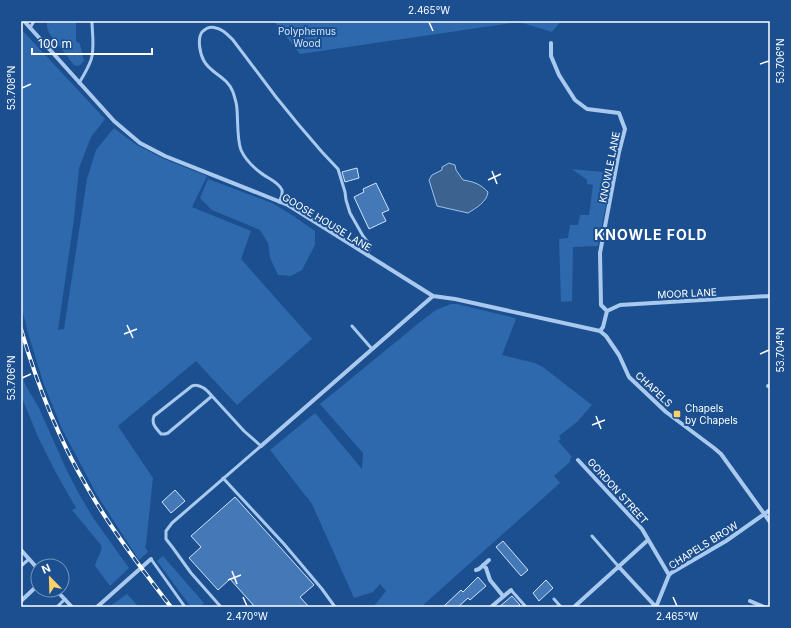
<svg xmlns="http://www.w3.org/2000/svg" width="791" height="628" font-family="Inter,sans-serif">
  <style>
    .green { fill: #2e69ad }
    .water { fill: #3c6290; stroke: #9cc4f0 }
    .building { fill: #4478b7; stroke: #cfe3fa }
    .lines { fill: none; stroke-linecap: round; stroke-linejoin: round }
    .service { stroke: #a9c9ee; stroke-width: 3 }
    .minor { stroke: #a9c9ee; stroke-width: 4 }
    .rail-casing { stroke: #fff; stroke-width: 4 }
    .rail { stroke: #1b4f8f; stroke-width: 2.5; stroke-dasharray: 8; stroke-linecap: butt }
    .ticks { fill: none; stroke: #fff; stroke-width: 1.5 }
    .poi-dot { fill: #ffd166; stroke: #1b4f8f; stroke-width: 1.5 }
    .labels { text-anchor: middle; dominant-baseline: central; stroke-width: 4; stroke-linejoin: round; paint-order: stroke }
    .park-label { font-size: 10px; fill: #cfe3fa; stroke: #1b4f8f }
    .street-label { font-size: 10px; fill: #fff; stroke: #1b4f8f }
    .poi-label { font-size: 10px; fill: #fff; stroke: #1b4f8f; text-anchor: start }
    .district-label { font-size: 14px; font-weight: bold; letter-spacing: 1px; fill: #fff; stroke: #1b4f8f }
    .neatline { fill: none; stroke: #fff; stroke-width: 1.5 }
    .ticks-label { font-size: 10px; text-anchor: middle; fill: #fff }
  </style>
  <rect width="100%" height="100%" fill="#1b4f8f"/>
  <path class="green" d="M47 21H76V41L80 44 84 61 80 65 77 66 74 65 49 33 47 27Z
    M274 21H561L552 32 519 22 300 54Z
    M21 29 105 119 91 137 79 168 74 219 58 330 64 329 87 179 96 150 114 128 135 144 164 159 207 176 192 207 251 231 241 259 312 339 237 405 196 361 118 426 153 478 146 544 145 547 148 552 139 560 97 495 62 429 43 382 28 333 21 305Z
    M572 169 612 173 598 246 573 247 572 301 561 302 559 239 568 238 570 225H578L580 215H589L593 185 587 184V180Z
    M208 179 272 203 292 215 315 231V245L302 270 291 276 278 275 270 258 268 243 260 230 212 210 200 198Z
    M451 304H457L515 318 516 319 502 355 535 363 543 367 592 405 577 422 559 436 561 439 558 441 572 457 570 459V462L554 476 560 483 421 607H373L386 591 380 584 373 592 354 598 312 504 270 450 315 413 362 469 363 453 320 404 425 318 436 310Z
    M21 371 25 384 39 408 67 471 79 494 94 519 129 568 110 586 95 566C96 559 103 552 101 545L72 510 76 508 55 471 39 439 21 396Z
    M163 556 204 603 200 607H191L157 561Z
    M127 594 139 607H109Z"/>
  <path class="water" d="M449 163 455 165 456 170 463 180C475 182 480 184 488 192 487 202 476 208 468 213L437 206 429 180 432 175 442 170V167Z"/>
  <path class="building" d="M357 168 359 178 345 182 342 172Z
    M376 183 389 210 382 213 386 221 369 229 354 197 364 192 363 189Z
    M175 490 185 501 171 513 162 502Z
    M235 497 314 585 300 597 309 607H255L230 579 218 590 189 558 201 547 191 536Z
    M503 541 528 570 521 576 496 547Z
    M478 577 486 586 470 600 468 598 458 607H443L461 590 463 592Z
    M546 580 553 588 539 601 533 593Z
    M512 596 520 605 517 607H499Z"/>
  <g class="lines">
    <path class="service" d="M30 28 34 21
      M79 83C84 75 88 68 91 60 95 48 92 33 92 21
      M279 202C281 198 283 195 282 190 279 182 267 178 261 173 253 167 245 159 241 150 237 140 238 121 237 110 237 104 235 98 233 92 227 76 211 74 204 61 200 54 197 39 202 32 206 28 211 26 216 28 223 29 228 35 233 40L276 97 298 124 322 152 338 169 345 192 346 200 350 213 363 236 370 245V248L367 255
      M352 326 372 349
      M212 396 168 433 165 434H161C156 428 151 424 154 416L192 386C200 383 207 390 212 396L244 431 261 446 172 523 166 531V539L173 548 191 573 221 607
      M223 478 284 544 322 589 335 607
      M592 536 619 567
      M151 559 185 607
      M21 566 29 559
      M511 590 526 607
      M554 599 561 607
      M57 607 65 599"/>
    <path class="minor" d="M24 21 114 121 140 143 165 156 288 205 433 296 455 299 600 331 606 336 619 355 629 377 666 412 714 448 721 454 770 522
      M551 43V56L559 75 575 100 587 109 619 113 625 129 619 152 600 253 601 305 607 311 603 327 600 331
      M607 311 620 305 770 296
      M768 386H770
      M261 446 433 296
      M578 460 642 529 669 575
      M21 550 38 569
      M483 565 486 568 490 580 503 596
      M619 567 656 607
      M476 570 479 569 489 560
      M56 590 72 607
      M21 601 38 585
      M750 601 764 607
      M97 607 151 559
      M491 607 511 590
      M574 607 648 540
      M656 607 669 575 671 573 726 541 770 510"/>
    <g class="rail-casing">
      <path id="rail" d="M21 329C37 384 58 438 87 487 111 529 141 568 171 607"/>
    </g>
    <use href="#rail" class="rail"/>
  </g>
  <path class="ticks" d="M429 22 433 31M760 64 769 61M22 88 31 84M492 171 497 184M488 180 501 174M127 325 133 338M124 334 137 329M760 354 769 350M22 378 31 374M596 416 601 429M592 425 605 420M232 571 237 584M228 580 241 575M243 597 247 606M673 597 677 606"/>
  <rect class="poi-dot" x="673" y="410" width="8" height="8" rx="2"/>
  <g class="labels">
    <g class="park-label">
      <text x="307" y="31">Polyphemus<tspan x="307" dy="12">Wood</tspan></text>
    </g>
    <g class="street-label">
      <text transform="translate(609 167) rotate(-79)">KNOWLE LANE</text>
      <text transform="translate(327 222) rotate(31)">GOOSE HOUSE LANE</text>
      <text transform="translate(687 293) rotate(-3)">MOOR LANE</text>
      <text transform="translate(654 389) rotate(43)">CHAPELS</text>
      <text transform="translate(618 491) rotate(48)">GORDON STREET</text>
      <text transform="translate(703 545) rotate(-32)">CHAPELS BROW</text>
    </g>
    <g class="poi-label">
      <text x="685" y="408">Chapels<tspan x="685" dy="12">by Chapels</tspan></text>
    </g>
    <g class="district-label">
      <text x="651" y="234">KNOWLE FOLD</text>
    </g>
  </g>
  <rect width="791" height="628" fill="none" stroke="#1b4f8f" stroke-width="44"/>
  <g transform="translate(50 578) rotate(337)"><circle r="19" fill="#1b4f8f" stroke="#7695bc"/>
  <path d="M0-3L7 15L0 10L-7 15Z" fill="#ffd166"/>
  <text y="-6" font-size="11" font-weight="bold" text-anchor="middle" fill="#ffffff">N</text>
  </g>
  <path d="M32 48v6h120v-6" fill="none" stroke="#ffffff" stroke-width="2"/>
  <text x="38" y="48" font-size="12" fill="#ffffff" stroke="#1b4f8f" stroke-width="3" paint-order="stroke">100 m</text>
  <rect x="22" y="22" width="747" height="584" class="neatline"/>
  <g class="ticks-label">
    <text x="429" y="14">2.465°W</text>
    <text transform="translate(780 61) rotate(-90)" y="4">53.706°N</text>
    <text transform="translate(11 88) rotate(-90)" y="4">53.708°N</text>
    <text transform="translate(780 350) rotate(-90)" y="4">53.704°N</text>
    <text transform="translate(11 378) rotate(-90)" y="4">53.706°N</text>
    <text x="247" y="620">2.470°W</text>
    <text x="677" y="620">2.465°W</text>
  </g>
</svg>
